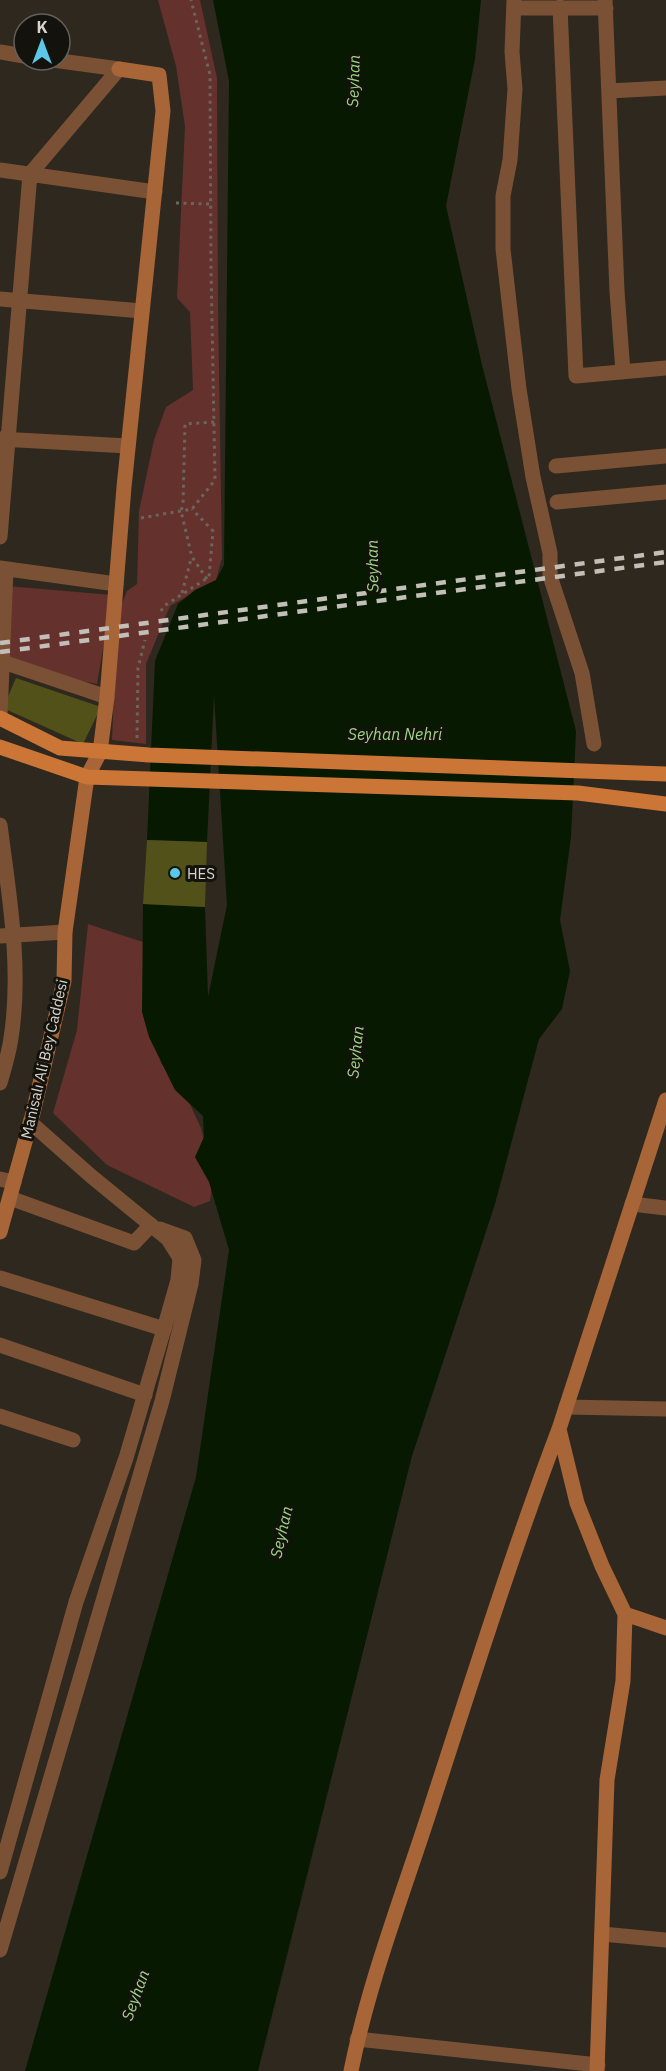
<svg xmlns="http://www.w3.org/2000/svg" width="666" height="2071" font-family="'IBM Plex Sans',sans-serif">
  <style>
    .green { fill: #64312d }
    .water { fill: #071a01 }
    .building { fill: #515119 }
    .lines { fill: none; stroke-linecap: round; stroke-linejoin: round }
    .path { stroke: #6b665d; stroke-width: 3; stroke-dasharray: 3 4.5; stroke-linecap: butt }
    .minor { stroke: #7b5135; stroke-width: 15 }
    .tertiary { stroke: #7b5135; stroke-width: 15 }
    .secondary { stroke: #a86537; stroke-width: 15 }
    .primary { stroke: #cb7537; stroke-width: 15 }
    .rail { stroke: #c3bfb8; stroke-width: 4.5; stroke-dasharray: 10 10; stroke-linecap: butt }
    .poi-dot { fill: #5bc8e7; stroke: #14120d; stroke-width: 2 }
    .labels { text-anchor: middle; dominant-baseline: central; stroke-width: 6; stroke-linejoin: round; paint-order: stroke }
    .poi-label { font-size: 15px; fill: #d8d4cd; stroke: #14120d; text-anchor: start }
    .street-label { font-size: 15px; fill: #d8d4cd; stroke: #14120d }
    .water-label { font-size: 16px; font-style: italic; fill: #9cd684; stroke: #14120d }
  </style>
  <rect width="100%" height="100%" fill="#2e281e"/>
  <path class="green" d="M158 0H200L217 78 218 306 222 558 216 580 170 606 146 664V744L112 740 117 616 127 591 137 584 139 511 154 440 166 407 193 390 190 312 177 298 185 126 176 66Z
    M7 586 112 595 97 684 7 667Z
    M88 924 146 943 150 1000 161 1063 187 1098 201 1128 213 1178 210 1201 194 1207 107 1165 53 1113 77 1030Z"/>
  <path class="water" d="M213 0H481L475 59 446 206 482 365 576 731 571 837 560 920 570 971 562 1009 539 1039 495 1204 412 1456 258 2071H25L196 1477 229 1250 209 1182 195 1157 204 1137 203 1116 175 1090 149 1037 142 1012 143 904 205 907 208 997 227 905 214 695 207 842 147 840 155 661 178 604 195 590 216 580 224 565 229 81Z"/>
  <path class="building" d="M16 678 101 707 83 744 3 708Z
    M147 840 207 842 205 907 143 904Z"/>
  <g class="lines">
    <path class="path" d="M176 203 210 204
      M141 518 192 509 215 480 211 267 210 75 191 0
      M207 579 192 557 181 511 183 504 185 424 214 422
      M182 593 191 559
      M161 611 164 606 209 577 213 531 192 509
      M137 738 138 668 145 640"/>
    <path class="minor" d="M514 0 512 52 515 89 510 160 503 196V249L519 389 533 477 550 553V576L582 673 594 744
      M605 0 617 291 623 372
      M560 7 576 376 666 368
      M515 8H606
      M0 52 24 56
      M53 60 119 69
      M609 91 666 88
      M0 170 155 192
      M0 299 142 311
      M0 439 128 446
      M556 466 666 456
      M557 502 666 492
      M0 537 30 174 119 69
      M0 568 116 584
      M3 662 107 697
      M0 716 6 569
      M0 825C9 895 22 968 11 1038 9 1053 4 1069 0 1083
      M0 936 65 932
      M0 1179 14 1182
      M10 1198 134 1243 151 1225
      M632 1204 666 1208
      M0 1278 164 1329
      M0 1345 145 1395
      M566 1407 666 1409
      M0 1416 73 1440
      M602 1934 666 1940
      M357 2039 598 2065"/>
    <path class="tertiary" d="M0 1872 76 1602 126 1458 164 1329 178 1280 180 1258 168 1239 91 1176 30 1122
      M0 1950 162 1401 191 1284 194 1260 185 1238 160 1229"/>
    <path class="secondary" d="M0 1232 33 1113 64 981 65 932 87 777 100 752 107 697 124 487 163 111 159 75 119 69
      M625 1614 666 1628
      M351 2071C369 1981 403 1894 431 1807 472 1681 512 1553 559 1429
      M597 2071 607 1780 623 1681 625 1614 602 1566 577 1503 559 1429 666 1100"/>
    <path class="primary" d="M0 718 60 748 149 755 666 774
      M0 747 87 777 578 793 666 804"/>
    <path class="rail" d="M0 643 666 552
      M0 652 666 562"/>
  </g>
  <circle class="poi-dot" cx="175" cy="873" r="6"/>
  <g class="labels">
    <g class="poi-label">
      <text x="187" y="873">HES</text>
    </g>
    <g class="street-label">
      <text transform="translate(44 1059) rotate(-77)">Manisalı Ali Bey Caddesi</text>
    </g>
    <g class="water-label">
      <text transform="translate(353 81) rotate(-88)">Seyhan</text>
      <text transform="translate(372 566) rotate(-91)">Seyhan</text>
      <text x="395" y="734">Seyhan Nehri</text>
      <text transform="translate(355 1052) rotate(-84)">Seyhan</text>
      <text transform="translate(281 1532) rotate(-77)">Seyhan</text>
      <text transform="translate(135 1995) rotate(-70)">Seyhan</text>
    </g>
  </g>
  <g transform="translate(42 42)"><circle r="28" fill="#14120d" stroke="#62605a" stroke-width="1.5"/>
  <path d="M0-4.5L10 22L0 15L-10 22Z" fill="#5bc8e7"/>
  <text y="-9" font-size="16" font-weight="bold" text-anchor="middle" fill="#d8d4cd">K</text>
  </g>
</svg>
